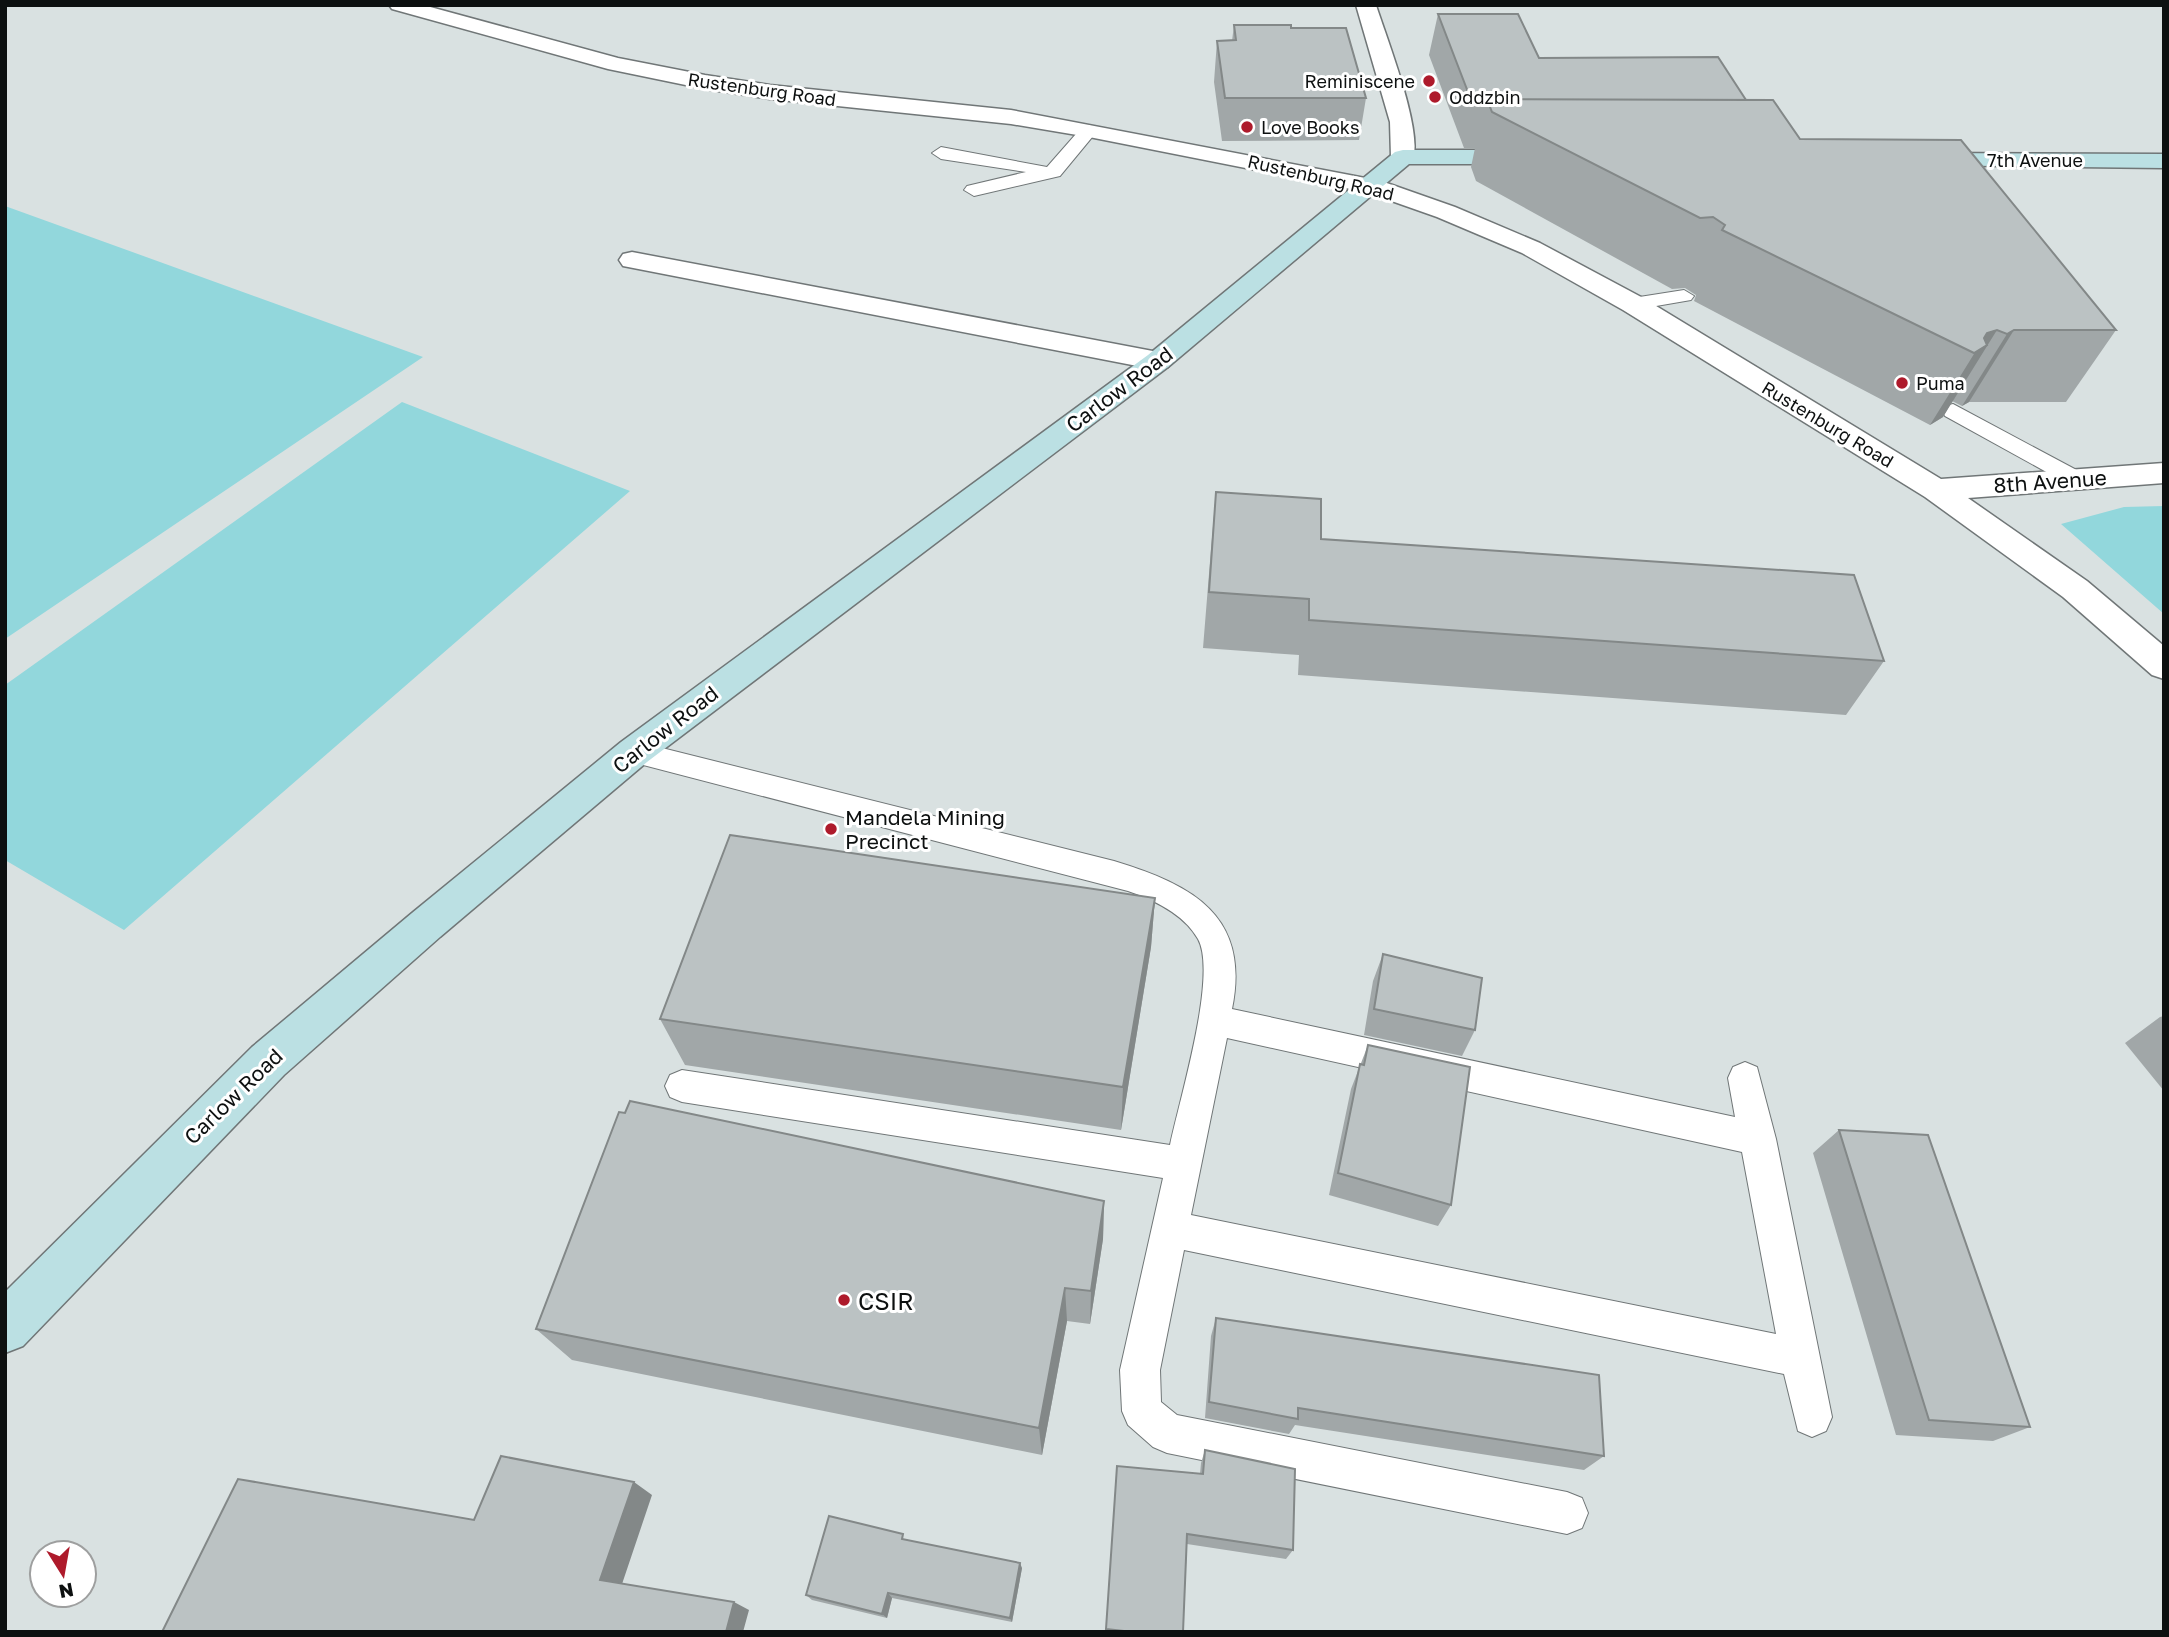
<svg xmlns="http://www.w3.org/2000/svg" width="2169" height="1637" font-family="'Golos Text',sans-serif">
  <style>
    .green { fill: #92d7dc }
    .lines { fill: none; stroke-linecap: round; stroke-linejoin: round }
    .lane-casing { stroke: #707677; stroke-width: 2 }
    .street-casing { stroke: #707677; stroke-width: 3 }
    .secondary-casing { stroke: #707677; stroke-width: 3 }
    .lane { fill: #fff; fill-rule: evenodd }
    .street { fill: #fff; fill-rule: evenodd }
    .secondary { fill: #bbe0e3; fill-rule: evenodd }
    .wall { fill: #a1a7a8 }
    .shaded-wall { fill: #838888 }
    .building { fill: #bbc2c3; stroke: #838888; stroke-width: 2 }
    .poi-dot { fill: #ae1a2b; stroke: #fff; stroke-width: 2.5 }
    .labels { text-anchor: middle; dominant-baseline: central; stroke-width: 6; stroke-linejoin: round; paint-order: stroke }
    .far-poi-label { font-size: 18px; fill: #0d1010; stroke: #fff; text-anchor: start }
    .far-street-label { font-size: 18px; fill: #0d1010; stroke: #fff }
    .street-label { font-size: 21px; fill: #0d1010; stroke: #fff }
    .poi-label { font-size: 21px; fill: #0d1010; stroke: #fff; text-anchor: start }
    .near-poi-label { font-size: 24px; fill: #0d1010; stroke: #fff; text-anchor: start }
  </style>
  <rect width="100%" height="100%" fill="#d9e1e1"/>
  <path class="green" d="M5 206 423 357 5 639Z
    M402 402 630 491 124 930 5 860V685Z
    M2164 506V614L2061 524 2124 507Z"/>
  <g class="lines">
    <g class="lane-casing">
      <path id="lane" d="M1089 125 1098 130 1060 176 974 196 964 190 967 186 1026 172 941 159 932 153 941 147 1047 167 1083 126Z
        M1684 290 1694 296 1691 300 1633 310 1623 304 1633 298Z
        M1953 404 2084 474 2088 479 2084 484H2068L1945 416 1942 411 1945 406Z
        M634 741 1114 861C1193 885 1251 916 1232 1009L1735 1117 1728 1078 1733 1067 1745 1062 1757 1067 1776 1139 1832 1417 1826 1431 1812 1437 1798 1431 1784 1374 1184 1250 1160 1370 1161 1402 1177 1415 1567 1492 1582 1498 1588 1513 1582 1528 1567 1534 1167 1453 1153 1447 1128 1425 1122 1411 1120 1370 1163 1178 682 1102 670 1097 665 1086 670 1075 682 1070 1170 1145C1179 1101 1218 975 1198 939 1184 914 1154 900 1128 891L624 760 620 752 624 744ZM1227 1038 1742 1152 1776 1334 1191 1215Z"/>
    </g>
    <g class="street-casing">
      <path id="street" d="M389 5H423L618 58 705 75 770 85 1011 110 1381 181 1455 207 1540 243 1643 298 1941 479 2164 463V483L1968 498 2087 581 2164 646V679L2152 675 2063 597 1925 497 1623 310 1522 253 1437 217 1366 192 1089 137 1011 124 770 99 705 89 608 69 392 9Z
        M1356 5H1376C1385 34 1427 140 1411 162H1395L1391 157 1390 122Z
        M632 252 1158 352 1168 355 1172 361 1168 367 1158 370 623 266 619 260 623 254Z"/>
    </g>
    <g class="secondary-casing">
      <path id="secondary" d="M1403 150H1527L1535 152 1539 157 1535 162 1527 164H1409L1168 367 647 762 440 937 284 1075 23 1346 5 1353V1292L252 1047 412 913 621 742 1148 355 1395 152Z
        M1927 153 2164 154V168L1919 165 1915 160 1919 155Z"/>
    </g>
    <use href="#lane" class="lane"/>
    <use href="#street" class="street"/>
    <use href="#secondary" class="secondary"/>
  </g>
  <path class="wall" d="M1438 14 1539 58 1746 100 1800 139 2116 330 2066 402H1969L1962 406 1952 401 1943 417 1930 425 1694 301 1696 295 1685 288 1672 289 1476 181 1471 167 1475 148H1464L1429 55Z
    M1234 25 1291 28 1366 98 1359 140 1222 141 1214 82 1217 41H1232Z
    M1216 492 1321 539 1884 661 1846 715 1298 675 1299 655 1203 648 1211 549Z
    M1155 898 1151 947 1121 1130 685 1065 660 1019Z
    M1383 954 1475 1030 1462 1056 1364 1035 1373 981Z
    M2164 1016V1091L2125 1043 2160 1017Z
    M1368 1045 1451 1205 1438 1226 1329 1195 1351 1089Z
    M1839 1130 2030 1427 1993 1441 1896 1435 1813 1153Z
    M1104 1201 1103 1239 1090 1324 1067 1321 1042 1455 572 1360 536 1329Z
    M1216 1318 1604 1456 1584 1470 1295 1425 1289 1434 1205 1418 1211 1336Z
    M1205 1450 1293 1550 1286 1559 1187 1544 1183 1632H1106L1117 1466 1200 1474 1201 1463Z
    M907 1540 1022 1568 1012 1622 892 1598 887 1618 812 1600 806 1595Z"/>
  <path class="shaded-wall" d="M1997 330 1943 417 1930 425 1987 333Z
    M2014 330 1969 402 1962 406 2007 334Z
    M1155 898 1151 947 1121 1130 1123 1087Z
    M1104 1201 1103 1239 1090 1324 1091 1291Z
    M1065 1288 1067 1321 1042 1455 1039 1428Z
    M634 1482 652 1495 620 1590 600 1580Z
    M1020 1563 1022 1568 1012 1622 1010 1618Z
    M888 1593 892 1598 887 1618 882 1614Z
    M734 1602 749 1610 743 1632H726Z"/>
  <path class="building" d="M1438 14H1518L1539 58 1718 57 1746 100 1487 99 1485 105H1473Z
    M1234 25H1291V28H1346L1366 98H1225L1217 41 1236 40Z
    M1487 99 1773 100 1800 139 1961 140 2116 330H2014L2007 334 1997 330 1987 333 1984 338 1987 345 1974 353 1722 230 1725 225 1713 217 1700 218 1492 112Z
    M1216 492 1321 499V539L1854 575 1884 661 1309 620V599L1209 592Z
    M730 835 1155 898 1123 1087 660 1019Z
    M1383 954 1482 978 1475 1030 1374 1009Z
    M1368 1045 1470 1067 1451 1205 1338 1173 1360 1064 1364 1065Z
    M630 1101 1104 1201 1091 1291 1065 1288 1039 1428 536 1329 619 1112 625 1113Z
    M1839 1130 1928 1135 2030 1427 1929 1420Z
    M1216 1318 1599 1375 1604 1456 1298 1408V1419L1209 1402Z
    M1205 1450 1295 1469 1293 1550 1187 1534 1183 1632H1133L1106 1629 1117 1466 1203 1474Z
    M501 1456 634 1482 600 1580 734 1602 726 1632H162L238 1479 474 1520Z
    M829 1516 903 1534 902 1539 1020 1563 1010 1618 888 1593 882 1614 806 1595Z"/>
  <g class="poi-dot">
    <circle cx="1429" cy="81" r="7"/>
    <circle cx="1435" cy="97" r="7"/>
    <circle cx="1247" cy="127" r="7"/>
    <circle cx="1902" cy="383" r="7"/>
    <circle cx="831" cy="829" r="7"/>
    <circle cx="844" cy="1300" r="7"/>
  </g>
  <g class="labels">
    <g class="far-poi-label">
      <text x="1415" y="81" text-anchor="end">Reminiscene</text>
      <text x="1449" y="97">Oddzbin</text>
      <text x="1261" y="127">Love Books</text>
      <text x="1916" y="383">Puma</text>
    </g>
    <g class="far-street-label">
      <text transform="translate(762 89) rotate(8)">Rustenburg Road</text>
      <text x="2035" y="160">7th Avenue</text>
      <text transform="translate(1321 177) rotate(13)">Rustenburg Road</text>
      <text transform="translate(1828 424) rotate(31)">Rustenburg Road</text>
    </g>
    <g class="street-label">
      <text transform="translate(1119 389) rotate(-37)">Carlow Road</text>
      <text transform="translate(2050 481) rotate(-4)">8th Avenue</text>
      <text transform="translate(665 729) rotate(-38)">Carlow Road</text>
      <text transform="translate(233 1096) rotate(-44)">Carlow Road</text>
    </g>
    <g class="poi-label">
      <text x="845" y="817">Mandela Mining<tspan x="845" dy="24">Precinct</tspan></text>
    </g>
    <g class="near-poi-label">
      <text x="858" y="1300">CSIR</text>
    </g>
  </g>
  <rect width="2169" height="1637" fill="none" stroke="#0d1010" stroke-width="14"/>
  <g transform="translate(63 1574) rotate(169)"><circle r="33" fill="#ffffff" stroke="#9e9f9f" stroke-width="2"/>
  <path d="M0-5L12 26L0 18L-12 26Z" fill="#ae1a2b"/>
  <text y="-10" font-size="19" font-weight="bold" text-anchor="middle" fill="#0d1010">N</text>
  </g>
</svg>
